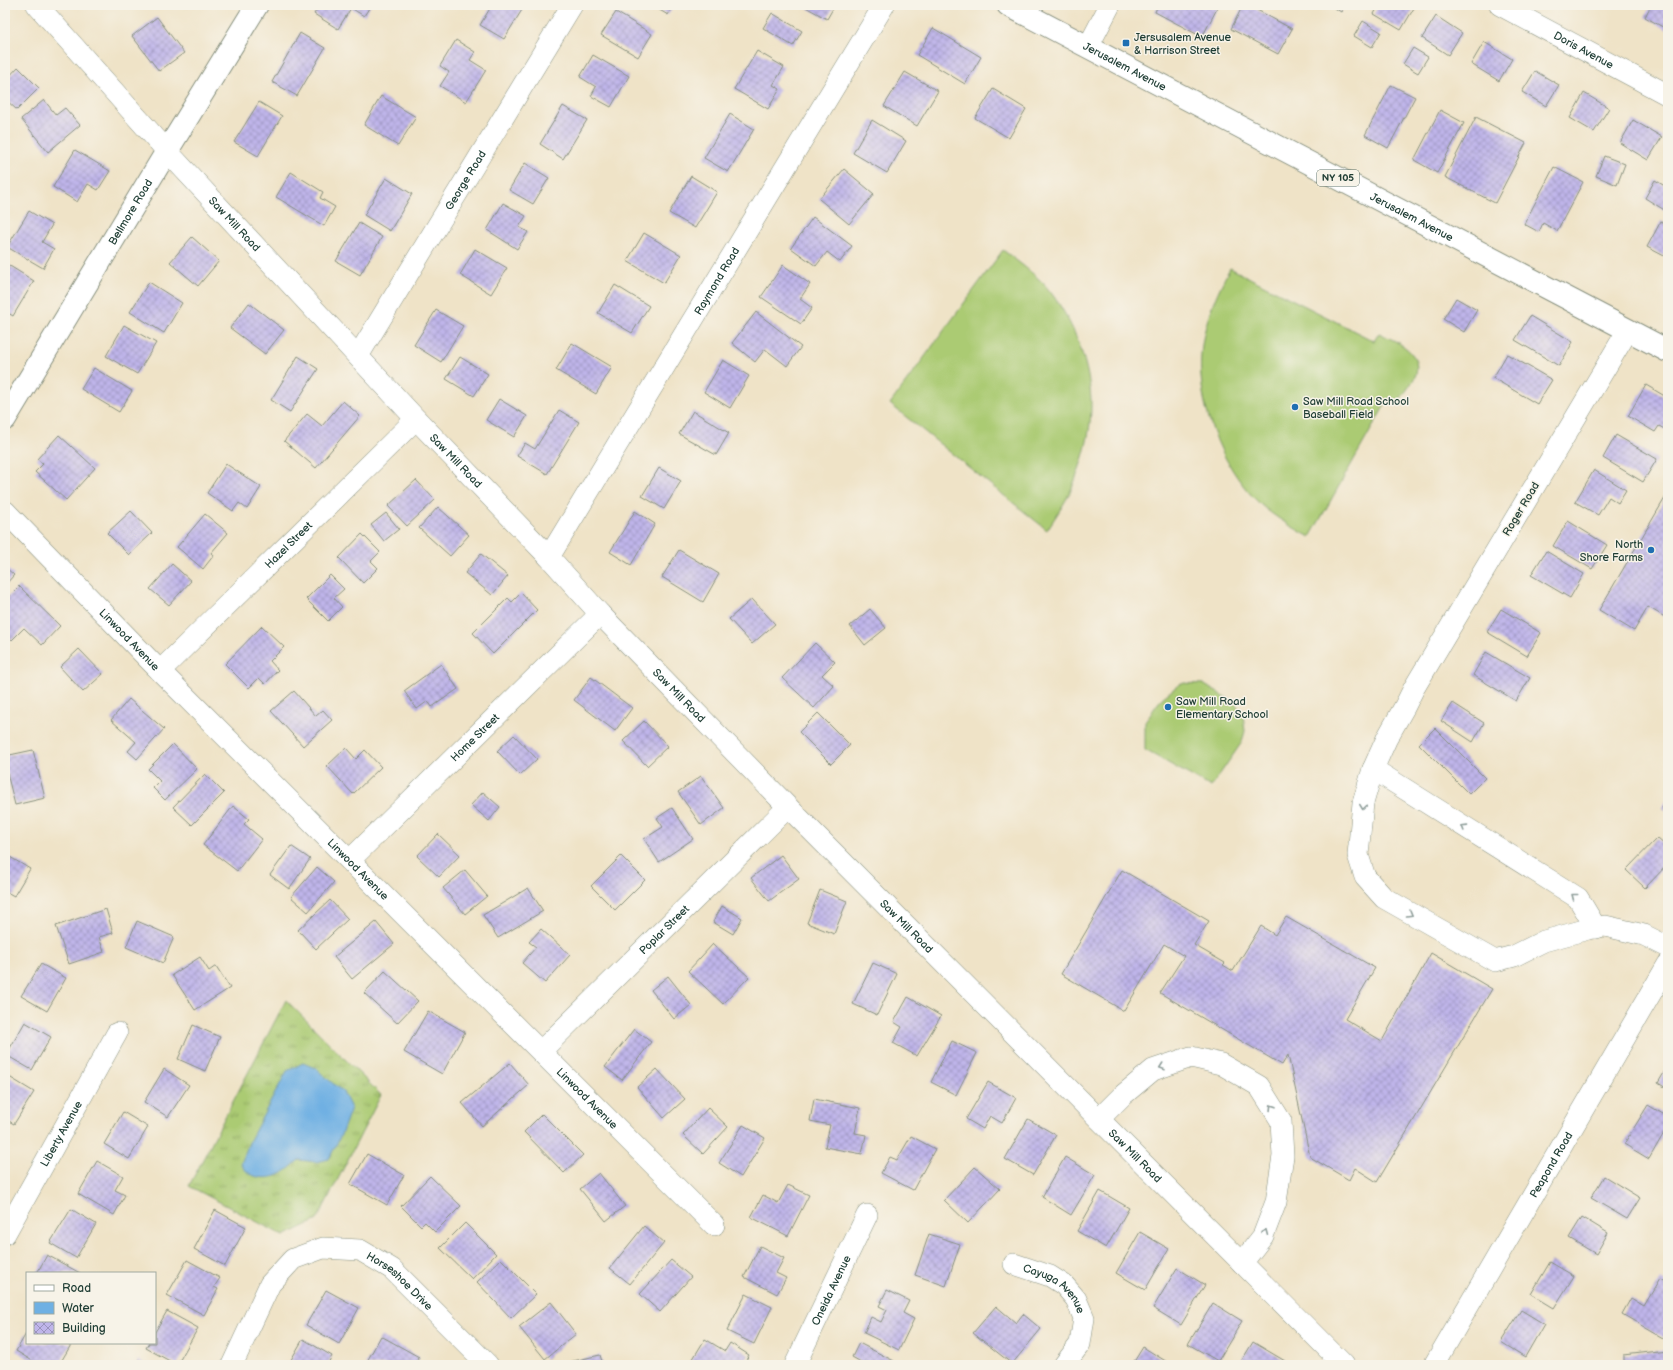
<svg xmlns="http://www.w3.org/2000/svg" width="1673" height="1370" font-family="'Balsamiq Sans',sans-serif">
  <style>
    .grass { fill: url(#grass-tufts); stroke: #658454 }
    .pitch { fill: #abcb73; stroke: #658454 }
    .water { fill: #6fb0e3; stroke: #47768c }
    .building { fill: url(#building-cross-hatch) }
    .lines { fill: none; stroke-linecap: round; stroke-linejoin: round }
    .minor-casing { stroke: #87907e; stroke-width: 22 }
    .major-casing { stroke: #87907e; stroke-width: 24 }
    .minor { stroke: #fff; stroke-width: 21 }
    .major { stroke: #fff; stroke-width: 22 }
    .oneway { stroke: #8f9e9a }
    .poi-dot { fill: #1f6fb2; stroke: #f7f3e8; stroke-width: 1.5 }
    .labels { text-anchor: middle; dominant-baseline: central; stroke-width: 3; stroke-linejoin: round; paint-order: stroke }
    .shield { fill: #f7f3e8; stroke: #60746a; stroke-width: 1 }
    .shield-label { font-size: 10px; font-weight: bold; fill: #1f3d34 }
    .poi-label { font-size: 11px; fill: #1f3d34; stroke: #f7f3e8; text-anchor: start }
    .street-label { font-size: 11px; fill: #1f3d34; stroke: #f7f3e8 }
  </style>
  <defs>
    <pattern id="grass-tufts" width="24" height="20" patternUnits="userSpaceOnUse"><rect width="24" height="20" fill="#abcb73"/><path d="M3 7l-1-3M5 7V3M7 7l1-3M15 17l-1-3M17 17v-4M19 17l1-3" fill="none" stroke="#8ba65f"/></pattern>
    <pattern id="building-cross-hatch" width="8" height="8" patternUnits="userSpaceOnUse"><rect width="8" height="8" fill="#bfb5ea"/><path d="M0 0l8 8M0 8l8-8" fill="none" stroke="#9b94be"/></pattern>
  </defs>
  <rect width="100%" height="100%" fill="#f7f3e8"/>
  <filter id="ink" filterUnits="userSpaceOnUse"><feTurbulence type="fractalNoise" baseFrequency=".025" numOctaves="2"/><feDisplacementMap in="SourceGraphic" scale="8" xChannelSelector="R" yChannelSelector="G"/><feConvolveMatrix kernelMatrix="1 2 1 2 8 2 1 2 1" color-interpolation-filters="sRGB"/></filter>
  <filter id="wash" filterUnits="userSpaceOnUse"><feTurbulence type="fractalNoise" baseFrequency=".012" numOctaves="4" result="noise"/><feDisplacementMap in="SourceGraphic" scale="16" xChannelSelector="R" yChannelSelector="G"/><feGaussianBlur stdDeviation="0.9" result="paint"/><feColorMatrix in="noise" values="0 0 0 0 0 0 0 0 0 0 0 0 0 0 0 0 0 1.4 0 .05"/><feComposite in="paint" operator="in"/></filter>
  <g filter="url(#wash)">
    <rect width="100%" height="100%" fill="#efe3c7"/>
    <path class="grass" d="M286 1000 381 1095 317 1220 284 1236 189 1186Z"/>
    <path class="pitch" d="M1003 250C1017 261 1031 271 1043 283 1070 313 1089 359 1091 400 1092 427 1085 455 1075 480 1069 498 1057 514 1047 530L890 404Z
      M1230 268 1374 341 1379 333C1395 341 1422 351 1416 374 1413 383 1404 393 1399 401L1389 398 1310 537C1292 527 1274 517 1259 503 1220 466 1194 398 1202 345 1206 317 1217 292 1230 268Z
      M1181 683 1203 684 1235 703 1243 715 1245 731 1242 742 1211 787 1145 750V721L1162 698Z"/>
    <path class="water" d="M303 1063 315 1068 343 1092 351 1108 341 1135 329 1159 317 1162 299 1160C293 1165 284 1174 276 1176 262 1180 248 1177 241 1164L250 1140 287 1071Z"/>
    <g id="blocks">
      <path class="building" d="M320 5H371L364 16 351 8 338 29 314 14Z
        M492 5H525L504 39 480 25Z
        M651 5H674L668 15Z
        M802 5H835L827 19Z
        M1158 5H1219L1202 37 1155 12Z
        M1243 5H1248L1292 29 1278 54 1231 29Z
        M1330 5H1345L1341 12Z
        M1379 5H1409L1414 8 1401 30 1374 14Z
        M1651 5H1668V30L1645 17Z
        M616 12 652 34 638 57 601 35Z
        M772 13 802 31 793 46 763 28Z
        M1436 16 1462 33 1448 55 1422 38Z
        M157 17 184 53 159 71 132 36Z
        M1363 21 1381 32 1372 47 1354 36Z
        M933 28 981 57 965 84 917 55Z
        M300 33 325 48 297 96 272 82Z
        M456 40 475 52 470 60 486 70 466 102 440 86 449 72 440 66Z
        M1484 42 1512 59 1499 81 1471 64Z
        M1413 48 1428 57 1418 73 1403 64Z
        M757 51 784 67 773 85 780 89 768 109 734 89Z
        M593 55 629 76 611 107 591 96 596 87 580 77Z
        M18 67 39 88 17 110 5 99V81Z
        M1535 71 1559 85 1546 106 1522 92Z
        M905 72 938 91 917 126 884 106Z
        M1391 85 1415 97 1388 148 1365 135Z
        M993 89 1026 109 1009 138 975 118Z
        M1584 93 1609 108 1594 132 1570 118Z
        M381 96 416 117 398 146 364 125Z
        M44 100 56 115 65 108 80 125 48 152 21 119Z
        M259 102 282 116 258 156 234 142Z
        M563 106 587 120 563 159 540 144Z
        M1440 110 1464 123 1437 173 1414 160Z
        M730 114 754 129 728 172 704 158Z
        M1476 117 1526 143 1495 203 1445 177Z
        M872 120 906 141 887 173 853 153Z
        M1633 120 1662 137 1648 160 1620 143Z
        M75 150 110 171 98 190 88 184 77 202 53 187Z
        M1604 156 1625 164 1617 185 1596 176Z
        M525 163 549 178 533 204 509 190Z
        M1554 167 1583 182 1557 231 1543 223 1539 232 1524 224Z
        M844 169 874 194 849 224 819 199Z
        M291 172 323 192 320 198 335 207 324 226 276 197Z
        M691 176 717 192 695 228 669 213Z
        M386 178 412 194 390 231 364 215Z
        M1655 180 1668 188V208L1666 211 1645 198Z
        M503 203 526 216 519 227 528 232 517 249 487 230Z
        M29 211 52 225 42 242 54 249 43 268 7 247Z
        M813 217 852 246 840 262 827 252 816 266 791 248Z
        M1661 221 1668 225V258L1647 247Z
        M359 223 382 237 360 275 336 261Z
        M644 233 681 255 664 283 627 261Z
        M192 237 219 261 198 286 170 262Z
        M475 249 507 268 491 294 460 275Z
        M5 263 34 281 13 316 5 311Z
        M783 265 810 284 800 299 812 308 801 324 761 297Z
        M149 282 182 303 164 333 130 312Z
        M615 285 649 306 632 333 598 313Z
        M1456 298 1477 310 1464 332 1443 319Z
        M249 303 284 330 265 354 230 328Z
        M436 310 463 326 441 362 414 345Z
        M756 312 801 347 787 366 765 349 755 362 732 343Z
        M1530 316 1573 342 1559 366 1515 340Z
        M124 325 156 343 137 374 106 356Z
        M572 343 612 367 596 394 556 370Z
        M1507 354 1552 380 1537 404 1493 378Z
        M298 356 318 369 290 412 271 400Z
        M460 357 488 374 474 396 446 379Z
        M723 360 749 376 730 408 704 392Z
        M94 368 132 391 119 412 81 389Z
        M1646 385 1668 398V431L1659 426 1655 432 1628 416Z
        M499 399 527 416 514 437 486 420Z
        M343 401 360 416 316 468 284 441 307 414 322 426Z
        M559 410 579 422 547 474 517 456 525 443 535 449Z
        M693 411 729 433 716 455 679 434Z
        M59 435 95 468 66 500 35 472 43 464 37 459Z
        M1616 435 1657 459 1643 482 1603 458Z
        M226 464 261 487 247 509 239 503 233 511 207 493Z
        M659 468 681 481 664 509 642 496Z
        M1594 470 1626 490 1618 503 1609 497 1598 515 1575 502Z
        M416 480 435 500 407 526 388 506Z
        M1668 493V619L1648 607 1634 631 1599 610Z
        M438 507 469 535 450 556 419 528Z
        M131 511 152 533 129 555 107 533Z
        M635 511 655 524 631 565 610 552Z
        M386 513 399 529 384 541 371 525Z
        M205 514 228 533 211 553 214 555 203 569 177 547Z
        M1568 521 1607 545 1592 569 1553 546Z
        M362 534 380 552 371 561 378 568 363 583 339 558Z
        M679 550 719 574 703 602 662 577Z
        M1546 551 1584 574 1570 598 1531 575Z
        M481 554 508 576 492 595 465 573Z
        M172 564 191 581 169 605 150 589Z
        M5 567 14 575 5 585Z
        M330 575 344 589 334 598 342 607 328 621 306 599Z
        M19 586 60 626 42 645 24 628 12 640 5 633V600Z
        M521 593 537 610 493 654 473 633 508 598 512 602Z
        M752 599 775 624 752 644 729 619Z
        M870 609 886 628 865 645 850 626Z
        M1501 609 1541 633 1527 656 1487 632Z
        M262 626 284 647 270 661 278 670 265 684 259 678 249 688 225 664Z
        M815 643 835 662 822 675 834 686 814 708 782 678Z
        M79 649 103 674 83 692 60 667Z
        M1486 652 1530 678 1516 701 1473 675Z
        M441 664 458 689 432 707 428 701 417 709 404 691Z
        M591 677 632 708 615 731 574 700Z
        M294 691 316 716 323 710 332 720 303 746 271 711Z
        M129 699 164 729 137 759 128 751 136 742 111 720Z
        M1453 703 1484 723 1473 742 1441 721Z
        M818 713 850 745 831 764 799 732Z
        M644 721 668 746 647 766 623 741Z
        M1435 728 1485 778 1469 794 1419 744Z
        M514 735 537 759 520 775 497 751Z
        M173 744 197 769 165 800 153 788 160 781 148 769Z
        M346 748 356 759 365 750 381 767 353 794 327 766Z
        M33 750 45 798 15 805 5 765V756Z
        M205 774 224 793 192 825 173 807Z
        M701 776 724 808 701 825 678 792Z
        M483 792 500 807 489 821 471 805Z
        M1668 798V811L1662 808Z
        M233 806 249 819 244 824 262 839 237 871 203 845Z
        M672 808 693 839 659 862 644 839 663 827 657 818Z
        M438 834 460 855 439 877 417 856Z
        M1657 838 1668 848V864L1645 888 1626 870Z
        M291 846 310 859 289 889 270 875Z
        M5 854 30 869 14 896 5 891Z
        M781 855 799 879 769 901 751 878Z
        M621 856 645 880 615 910 591 886Z
        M317 867 334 882 308 912 291 897Z
        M465 870 487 896 465 914 443 888Z
        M1122 870 1209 921 1194 945 1225 963 1223 965 1233 971 1261 926 1275 935 1286 917 1375 968 1345 1019 1382 1041 1431 953 1492 989 1377 1182 1355 1168 1349 1180 1310 1157 1288 1055 1282 1065 1160 993 1184 956 1164 944 1124 1011 1061 974Z
        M528 888 543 911 498 938 483 915Z
        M820 890 847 901 834 934 807 923Z
        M330 900 348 919 316 949 298 930Z
        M722 906 742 918 733 934 713 922Z
        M106 909 113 933 99 937 104 952 69 964 56 926Z
        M137 921 174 937 163 963 126 947Z
        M376 922 394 944 352 979 334 957Z
        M541 929 570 955 545 983 522 963 536 947 529 942Z
        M713 944 749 977 723 1004 688 971Z
        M200 957 209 971 216 966 230 988 195 1010 172 975Z
        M873 963 897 974 877 1015 853 1004Z
        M41 964 66 978 47 1011 21 996Z
        M385 971 418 1001 397 1023 364 993Z
        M668 976 691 1005 674 1019 651 990Z
        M908 997 941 1016 917 1056 893 1043 902 1027 894 1022Z
        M428 1011 465 1032 442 1074 404 1052Z
        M25 1022 51 1037 32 1070 6 1055Z
        M193 1025 220 1037 205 1071 178 1059Z
        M634 1029 651 1042 622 1080 605 1067Z
        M952 1041 977 1053 956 1095 931 1082Z
        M510 1063 529 1085 482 1126 462 1103Z
        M1668 1066V1089L1658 1083Z
        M164 1069 189 1085 168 1117 144 1102Z
        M657 1069 685 1099 664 1118 637 1087Z
        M6 1075 34 1092 14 1124 5 1119Z
        M988 1082 1016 1098 1002 1123 990 1116 983 1129 966 1119Z
        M814 1099 860 1108 855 1133 866 1135 862 1154 825 1147 830 1125 810 1121Z
        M1648 1105 1668 1117V1126L1649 1159 1624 1144Z
        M708 1108 728 1127 703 1154 683 1135Z
        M123 1112 148 1127 129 1159 104 1144Z
        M542 1114 583 1155 564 1173 524 1132Z
        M1028 1119 1056 1135 1033 1175 1005 1159Z
        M743 1125 765 1138 741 1177 719 1163Z
        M911 1136 935 1149 913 1190 881 1173 890 1157 897 1160Z
        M367 1154 404 1175 387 1205 350 1184Z
        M1065 1157 1095 1175 1071 1215 1042 1197Z
        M97 1161 123 1176 115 1190 125 1195 114 1215 78 1194Z
        M975 1167 1000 1189 968 1223 944 1200Z
        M599 1173 625 1206 606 1221 580 1189Z
        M430 1176 461 1206 435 1232 425 1222 421 1226 401 1206Z
        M1604 1176 1640 1198 1627 1219 1591 1198Z
        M788 1185 809 1195 788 1236 751 1217 763 1195 778 1203Z
        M1100 1191 1129 1208 1106 1248 1077 1231Z
        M71 1209 96 1224 76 1258 50 1243Z
        M215 1210 246 1227 225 1266 194 1249Z
        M1582 1217 1608 1233 1596 1254 1569 1238Z
        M465 1223 496 1254 472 1279 440 1248Z
        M644 1226 664 1243 630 1284 610 1268Z
        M1140 1232 1169 1249 1145 1290 1116 1273Z
        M929 1234 960 1244 946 1286 915 1275Z
        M760 1246 784 1258 776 1273 786 1278 777 1294 744 1277Z
        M47 1255 80 1273H37Z
        M501 1259 536 1294 511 1318 477 1282Z
        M187 1260 220 1278 214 1287 218 1289 204 1315 167 1295Z
        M671 1260 691 1277 660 1312 640 1294Z
        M1550 1262 1574 1276 1554 1308 1531 1294Z
        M1177 1268 1205 1285 1181 1325 1153 1308Z
        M1660 1279 1668 1284V1341L1622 1314 1631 1298 1644 1306Z
        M326 1290 359 1308 339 1344 306 1325Z
        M887 1290 909 1301 903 1313 914 1319 899 1350 864 1333 871 1317 881 1322 887 1310 879 1306Z
        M746 1294 772 1307 754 1344 727 1331Z
        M551 1302 576 1334 545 1359 519 1327Z
        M1213 1303 1242 1321 1218 1361 1188 1344Z
        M996 1306 1016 1323 1023 1314 1041 1329 1012 1364 973 1333Z
        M1521 1310 1544 1324 1525 1357 1501 1342Z
        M167 1311 198 1328 177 1365 146 1348 149 1343H155V1332Z
        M27 1332V1343H72L59 1365H39L16 1351Z
        M381 1336 419 1357 415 1365H365Z
        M303 1339 332 1356 327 1365H288Z
        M705 1339 725 1351 730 1343 749 1355 743 1365H695L691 1362Z
        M1253 1342 1285 1361 1283 1365H1239Z
        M859 1343 894 1361 892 1365H860L861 1362 852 1357Z
        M1143 1347 1172 1365H1132Z
        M1668 1350V1365H1624V1355Z
        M600 1355 603 1365H560V1364Z
        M138 1360 147 1365H135Z"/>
    </g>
  </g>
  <g filter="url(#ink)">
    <use href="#blocks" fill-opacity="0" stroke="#87907e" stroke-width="1"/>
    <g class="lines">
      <g class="minor-casing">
        <g id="minor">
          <path id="s1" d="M37 5 167 151 416 419 549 557 600 614 788 807 1344 1365"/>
          <path id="s2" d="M1500 5 1668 95"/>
          <path d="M1088 47 1110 5"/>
          <path d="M1628 330 1414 688 1405 706 1387 738 1373 769 1363 803 1358 855 1365 877 1384 898 1495 961 1514 956 1544 941 1588 929 1605 926 1644 935 1668 947"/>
          <path id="s3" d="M358 356 572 5"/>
          <path id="s4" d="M5 511 160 671 714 1225"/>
          <path id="s5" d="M549 557 884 5"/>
          <path id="s6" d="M160 671 416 419"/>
          <path d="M1373 769 1578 898 1596 928"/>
          <path id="s7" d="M350 860 600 614"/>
          <path id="s8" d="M541 1051 788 807"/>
          <path d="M1099 1119 1123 1095 1153 1070 1191 1057 1221 1064 1259 1086 1281 1121 1283 1156 1276 1202 1263 1236 1242 1263"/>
          <path id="s9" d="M5 1234 117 1033"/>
          <path id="s10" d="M1014 1264 1050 1276 1064 1285 1076 1299 1084 1318 1080 1344 1064 1365"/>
          <path id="s11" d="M232 1365 270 1284 293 1259 323 1248 360 1250 392 1269 488 1365"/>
          <path id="s12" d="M795 1365 867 1215"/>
          <path id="s13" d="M1434 1365 1668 964"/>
        </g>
      </g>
      <g class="major-casing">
        <g id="major">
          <path id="s14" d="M1008 5 1668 351"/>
          <path id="s15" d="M5 419 167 151 257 5"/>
        </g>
      </g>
      <use href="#minor" class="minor"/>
      <use href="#major" class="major"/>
    </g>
    <defs><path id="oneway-chevron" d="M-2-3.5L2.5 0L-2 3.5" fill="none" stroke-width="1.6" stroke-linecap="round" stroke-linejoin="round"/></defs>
    <g class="oneway">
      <use href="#oneway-chevron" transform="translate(1363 807) rotate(98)"/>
      <use href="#oneway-chevron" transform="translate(1464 827) rotate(-148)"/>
      <use href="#oneway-chevron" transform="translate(1574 896) rotate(-142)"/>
      <use href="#oneway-chevron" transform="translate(1410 914) rotate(30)"/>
      <use href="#oneway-chevron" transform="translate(1162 1067) rotate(161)"/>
      <use href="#oneway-chevron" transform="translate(1272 1107) rotate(-122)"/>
      <use href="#oneway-chevron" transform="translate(1265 1232) rotate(-67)"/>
    </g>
  </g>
  <g class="poi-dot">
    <rect x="1122" y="39" width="8" height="8" rx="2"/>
    <circle cx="1295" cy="407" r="4"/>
    <circle cx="1651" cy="550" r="4"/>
    <circle cx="1168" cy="707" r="4"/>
  </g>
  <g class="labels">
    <rect class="shield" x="1317" y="170" width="42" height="16" rx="3"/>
    <g class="shield-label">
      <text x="1338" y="178">NY 105</text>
    </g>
    <g class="poi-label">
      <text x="1134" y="37">Jersusalem Avenue<tspan x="1134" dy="13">&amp; Harrison Street</tspan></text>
      <text x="1303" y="401">Saw Mill Road School<tspan x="1303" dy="13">Baseball Field</tspan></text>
      <text x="1643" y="544" text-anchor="end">North<tspan x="1643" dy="13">Shore Farms</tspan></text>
      <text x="1176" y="701">Saw Mill Road<tspan x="1176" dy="13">Elementary School</tspan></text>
    </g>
    <g class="street-label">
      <text stroke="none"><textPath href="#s2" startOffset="95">Doris Avenue</textPath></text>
      <text stroke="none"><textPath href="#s14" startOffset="132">Jerusalem Avenue</textPath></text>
      <text stroke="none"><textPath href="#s3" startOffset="206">George Road</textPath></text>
      <text stroke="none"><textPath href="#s15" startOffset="242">Bellmore Road</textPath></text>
      <text stroke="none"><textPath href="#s14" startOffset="456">Jerusalem Avenue</textPath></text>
      <text stroke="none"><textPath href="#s1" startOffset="295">Saw Mill Road</textPath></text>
      <text stroke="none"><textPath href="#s5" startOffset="323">Raymond Road</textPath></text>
      <text stroke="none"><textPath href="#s1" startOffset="619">Saw Mill Road</textPath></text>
      <text transform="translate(1521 509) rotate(-59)">Roger Road</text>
      <text stroke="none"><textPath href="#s6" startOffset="180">Hazel Street</textPath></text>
      <text stroke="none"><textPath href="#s4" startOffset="179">Linwood Avenue</textPath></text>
      <text stroke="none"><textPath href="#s1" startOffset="943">Saw Mill Road</textPath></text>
      <text stroke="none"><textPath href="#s7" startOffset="175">Home Street</textPath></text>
      <text stroke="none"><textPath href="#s4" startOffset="503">Linwood Avenue</textPath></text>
      <text stroke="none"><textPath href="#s1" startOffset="1267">Saw Mill Road</textPath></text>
      <text stroke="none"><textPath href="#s8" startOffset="173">Poplar Street</textPath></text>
      <text stroke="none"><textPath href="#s4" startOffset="827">Linwood Avenue</textPath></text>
      <text stroke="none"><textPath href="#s9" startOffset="115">Liberty Avenue</textPath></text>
      <text stroke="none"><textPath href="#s1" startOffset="1591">Saw Mill Road</textPath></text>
      <text stroke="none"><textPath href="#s13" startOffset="232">Peapond Road</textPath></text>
      <text stroke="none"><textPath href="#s11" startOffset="243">Horseshoe Drive</textPath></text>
      <text stroke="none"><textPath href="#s12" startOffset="83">Oneida Avenue</textPath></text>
      <text stroke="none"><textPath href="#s10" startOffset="49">Cayuga Avenue</textPath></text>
    </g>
  </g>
  <rect width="1673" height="1370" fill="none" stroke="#f7f3e8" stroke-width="20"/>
  <rect x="26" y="1272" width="130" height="72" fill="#f7f3e8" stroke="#a1aaa0"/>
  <rect x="34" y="1285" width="20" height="6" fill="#ffffff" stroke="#a1aaa0"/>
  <text x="62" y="1292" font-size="12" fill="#1f3d34">Road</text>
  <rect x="34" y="1302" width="20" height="12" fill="#6fb0e3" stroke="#a1aaa0"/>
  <text x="62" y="1312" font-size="12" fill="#1f3d34">Water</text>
  <rect x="34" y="1322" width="20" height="12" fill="url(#building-cross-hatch)" stroke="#a1aaa0"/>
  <text x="62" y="1332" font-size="12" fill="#1f3d34">Building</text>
</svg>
